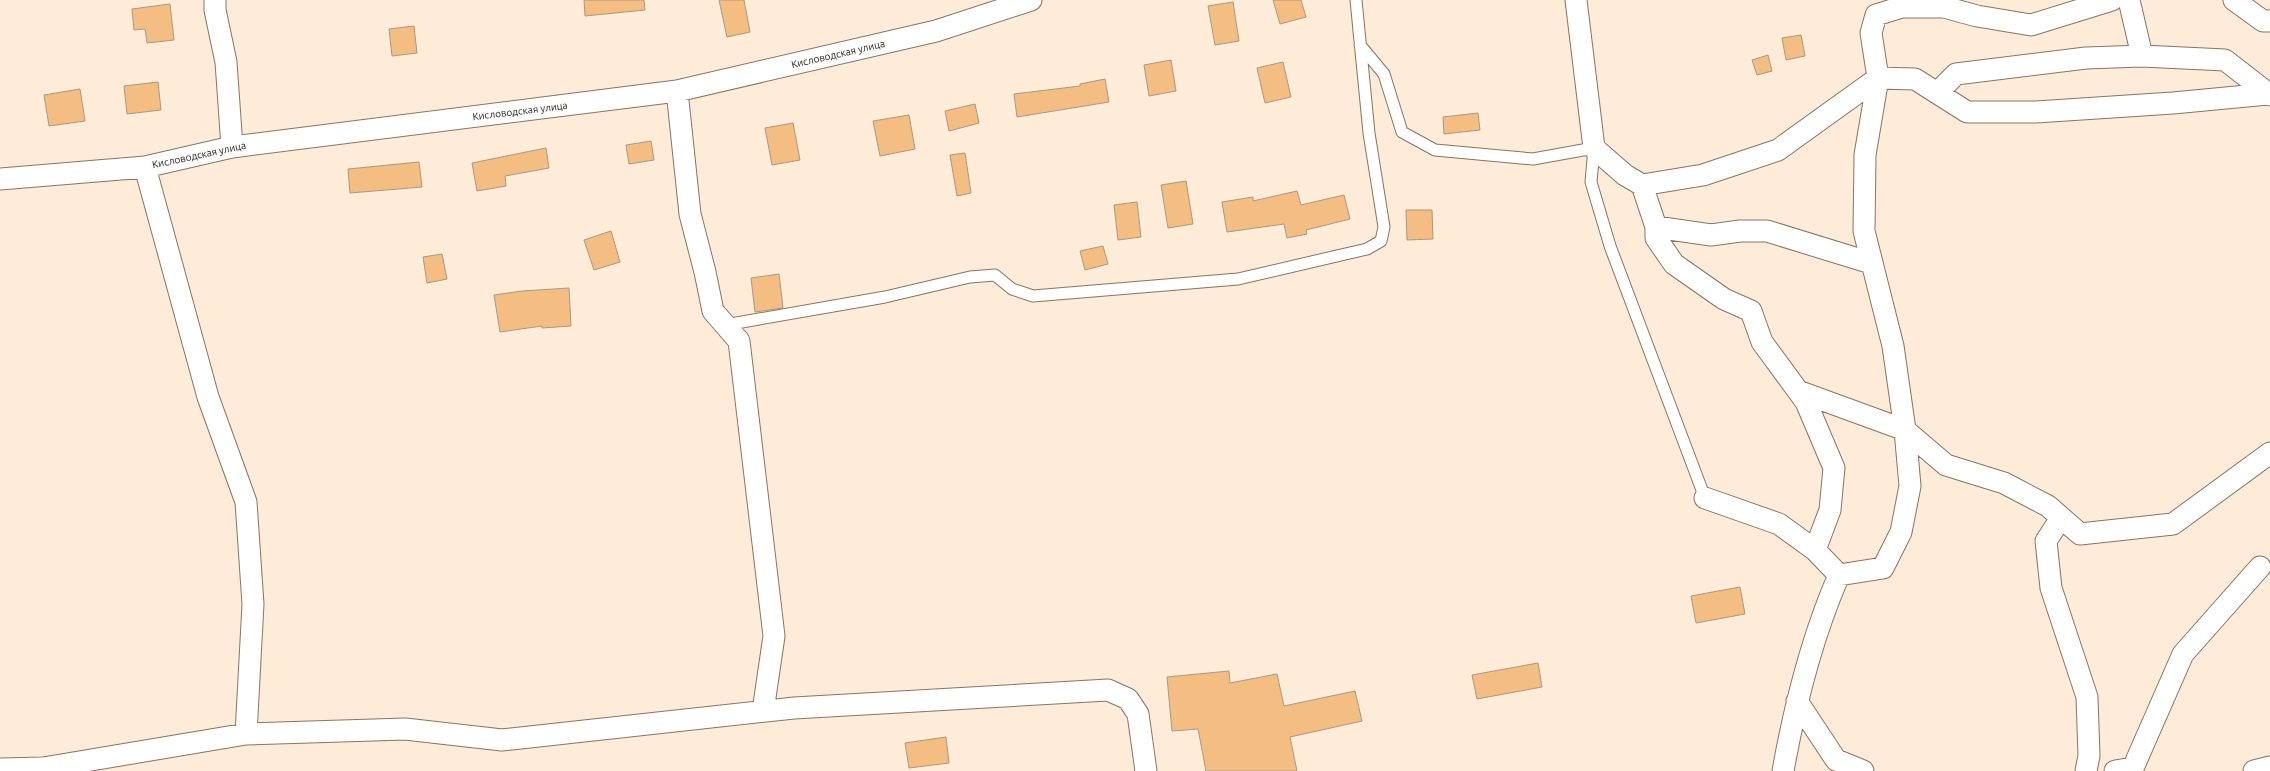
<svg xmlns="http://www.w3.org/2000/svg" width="2270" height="771" font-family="Ubuntu,sans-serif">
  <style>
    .building { fill: #f4bd82; stroke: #ad9780 }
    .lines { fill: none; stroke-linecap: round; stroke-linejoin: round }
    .lane-casing { stroke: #89745f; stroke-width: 13 }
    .street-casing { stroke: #89745f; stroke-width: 23 }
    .lane { stroke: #fff; stroke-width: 11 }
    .street { stroke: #fff; stroke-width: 21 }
    .labels { text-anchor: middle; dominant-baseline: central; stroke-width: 3.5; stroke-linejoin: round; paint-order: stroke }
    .street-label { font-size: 10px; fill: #2a2118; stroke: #fcfcfc }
  </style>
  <rect width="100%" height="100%" fill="#ffecd8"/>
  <path class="building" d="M584 0H644L645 10 585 16Z
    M719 0H744L750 32 727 37Z
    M1273 0H1301L1306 17 1280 24Z
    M1233 2 1239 41 1215 45 1208 6Z
    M170 4 174 40 147 43 145 29 134 30 132 9Z
    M414 26 417 53 392 56 389 29Z
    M1801 35 1805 56 1786 60 1782 38Z
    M1768 55 1772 71 1757 75 1752 60Z
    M1171 60 1176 91 1149 96 1144 65Z
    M1283 62 1291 97 1265 103 1257 68Z
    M1105 79 1109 102 1017 117 1014 94 1080 86V84Z
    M158 82 161 110 127 114 124 86Z
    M80 89 85 121 49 126 44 95Z
    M975 104 979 123 949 131 945 111Z
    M1478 113 1480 130 1444 134 1443 117Z
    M909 115 915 149 880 156 873 121Z
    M793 123 800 160 772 165 765 128Z
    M651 141 654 160 629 164 626 145Z
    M546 148 549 168 505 176 506 186 477 191 472 163Z
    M965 153 971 193 957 196 950 155Z
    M419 162 422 187 350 193 348 169Z
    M1186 181 1193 224 1168 228 1161 185Z
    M1297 191 1301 205 1344 195 1350 219 1306 230 1307 234 1287 238 1284 224 1227 232 1222 202 1253 197V201Z
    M1137 202 1141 237 1118 240 1114 205Z
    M1406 210H1432L1433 239 1407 240Z
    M611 231 620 262 594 270 584 240Z
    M1103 246 1108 264 1085 270 1080 251Z
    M442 254 447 279 427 283 423 257Z
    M779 274 783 308 755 312 751 278Z
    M569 288 571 326 542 328V326L500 332 494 295 522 291Z
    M1740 587 1745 614 1696 623 1691 596Z
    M1538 663 1542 687 1477 699 1472 675Z
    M1229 671 1230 683 1277 674 1284 706 1355 691 1362 721 1290 737 1297 771H1206L1198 729 1172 731 1167 677Z
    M946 737 949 763 909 768 905 743Z"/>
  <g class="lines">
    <g class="lane-casing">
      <path id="lane" d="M1360 45 1384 74 1402 132 1435 150 1533 159 1594 148 1591 182 1610 246 1705 498
        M725 325 885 297 970 277 995 275 1012 289 1033 296 1238 279 1367 249 1381 241 1384 227 1369 133 1356 0"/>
    </g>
    <g class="street-casing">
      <path id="street" d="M215 0V10L226 62 232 147
        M1576 0 1594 148 1625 175 1642 185 1656 227V238L1674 264 1724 299 1751 311 1762 342 1806 402 1834 468 1830 510 1815 550
        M2129 0 2142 56
        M2234 0 2263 21H2270
        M677 91 690 214 705 272 713 311 739 341 774 636 763 711
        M1937 93 1956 74 2086 58 2142 56 2225 60 2270 95
        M145 167 208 397 246 502 253 604 246 734
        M0 179 145 167 232 147 677 91 936 31 1031 0
        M1642 185 1703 175 1778 150 1878 78 1915 79 1967 112H2036L2173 103 2268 94
        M1656 227 1711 235 1740 231H1767L1871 263
        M1798 391 1905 430 1946 465 2004 483 2048 506 2080 534 2173 524 2270 453
        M1705 498 1779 524 1815 550 1839 575
        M2061 518 2046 541 2051 588 2087 697 2089 756 2086 771
        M1797 701 1836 760 1863 771
        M0 769 43 768 246 734 405 729 502 740 794 708 1108 690 1128 699 1138 714 1146 771
        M1783 771C1795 704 1812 637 1839 575L1883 568 1901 532 1910 486 1905 430 1893 346 1864 231 1865 155 1878 78 1871 33 1876 15 1902 7H1944L1977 16 2031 25 2112 0
        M2115 771 2133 768 2183 654 2260 567
        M2254 771 2270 767"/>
    </g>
    <use href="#lane" class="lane"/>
    <use href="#street" class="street"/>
  </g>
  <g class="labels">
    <g class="street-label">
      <text transform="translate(838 54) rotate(-13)">Кисловодская улица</text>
      <text transform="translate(520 111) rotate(-7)">Кисловодская улица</text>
      <text transform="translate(199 155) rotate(-12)">Кисловодская улица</text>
    </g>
  </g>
</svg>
